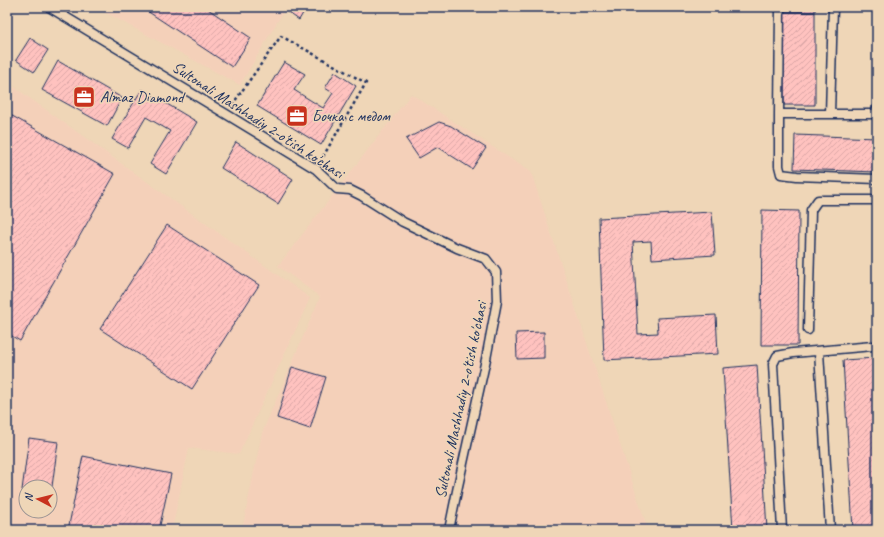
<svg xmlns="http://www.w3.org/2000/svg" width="884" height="537" font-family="Caveat,sans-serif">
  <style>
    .built { fill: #f4d0b9; fill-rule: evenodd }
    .building { fill: url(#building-hatch); stroke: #1b2f5e }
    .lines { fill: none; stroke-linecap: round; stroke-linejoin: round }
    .service-casing { stroke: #1b2f5e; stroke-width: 11 }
    .path { stroke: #1b2f5e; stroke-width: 2.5; stroke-dasharray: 3 3; stroke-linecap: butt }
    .service { stroke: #efd6b7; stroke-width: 8 }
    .labels { text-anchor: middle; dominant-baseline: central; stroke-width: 3; stroke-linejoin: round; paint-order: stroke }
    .poi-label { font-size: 16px; fill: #1b2f5e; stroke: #efd6b7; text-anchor: start }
    .street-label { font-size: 16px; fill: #1b2f5e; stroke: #efd6b7 }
  </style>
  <defs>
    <pattern id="building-hatch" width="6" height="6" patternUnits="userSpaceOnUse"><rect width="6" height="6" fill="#ffc2bf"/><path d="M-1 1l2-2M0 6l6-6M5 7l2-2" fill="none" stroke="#daa7a7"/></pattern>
  </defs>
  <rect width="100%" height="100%" fill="#efd6b7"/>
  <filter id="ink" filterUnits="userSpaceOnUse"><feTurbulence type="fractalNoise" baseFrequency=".025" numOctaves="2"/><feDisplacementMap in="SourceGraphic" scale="8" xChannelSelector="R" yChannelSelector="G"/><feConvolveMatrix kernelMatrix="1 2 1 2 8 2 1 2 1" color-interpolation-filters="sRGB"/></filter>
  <g filter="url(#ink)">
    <path class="built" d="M95 7H286L240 85Z
      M7 82 310 298 239 454 189 448 172 530H7ZM26 487H50V511H26Z
      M411 94 531 172 648 530H242L262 433 320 297 278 266Z"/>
    <path class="building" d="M141 7H205L251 38 232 67Z
      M283 7H304L306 8 299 20 282 8Z
      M784 7H815V12H784Z
      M784 12H815V105H784Z
      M30 38 48 50 34 72 16 60Z
      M58 61 122 98 107 126 42 90Z
      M284 62 305 74 294 90 323 108 333 93 325 88 335 72 356 86 321 145 257 106Z
      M142 89 197 122 166 174 150 164 170 131 146 117 128 148 112 139Z
      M7 113 115 174 20 341 7 333Z
      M439 122 451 126 486 148 472 169 438 147 419 158 406 139Z
      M795 135 877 138V172L794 169Z
      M236 142 293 179 278 204 221 168Z
      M762 210 799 211 798 345H761Z
      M712 212 715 255 652 259 651 241 633 242 638 334 658 333 657 318 716 315 718 354 604 360 599 218Z
      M167 225 259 285 192 389 100 329Z
      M544 332V358L517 359 516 333Z
      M876 358 877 530H853L843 360Z
      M757 365 767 530H733L723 368Z
      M292 367 326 377 310 429 277 418Z
      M29 438 58 442 51 494 50 487H26V490H22Z
      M83 456 171 474 159 530H68Z"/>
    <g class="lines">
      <g class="service-casing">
        <path id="service" d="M49 7 226 114 316 169 337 189 350 190 362 196 403 222 457 248 486 259 496 272 497 301 486 359 458 486 449 530
          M780 7 779 114H830
          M833 7 830 114H875L877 109
          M779 114V166L781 174 797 176 877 179
          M808 330 811 210 818 200H877
          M819 352 830 530
          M782 530 773 364 777 356 793 353 873 346"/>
      </g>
      <path class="path" d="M232 105 281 36 366 83 321 160"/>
      <use href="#service" class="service"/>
    </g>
  </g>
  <defs>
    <g id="office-square" transform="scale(1.15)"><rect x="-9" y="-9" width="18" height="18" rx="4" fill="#c8321e" stroke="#efd6b7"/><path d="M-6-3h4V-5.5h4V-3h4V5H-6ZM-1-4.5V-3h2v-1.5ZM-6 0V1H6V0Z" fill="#fff"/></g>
  </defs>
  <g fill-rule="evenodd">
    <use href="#office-square" x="84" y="97"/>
    <use href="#office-square" x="297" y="116"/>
  </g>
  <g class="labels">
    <g class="poi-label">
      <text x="100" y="97">Almaz Diamond</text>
      <text x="312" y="116">Бочка с медом</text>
    </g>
    <g class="street-label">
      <text transform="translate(258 120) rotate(33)">Sultonali Mashhadiy 2-o'tish ko'chasi</text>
      <text transform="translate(461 400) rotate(-78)">Sultonali Mashhadiy 2-o'tish ko'chasi</text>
    </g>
  </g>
  <rect width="884" height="537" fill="none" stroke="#efd6b7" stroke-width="24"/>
  <rect x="12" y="12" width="860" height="513" fill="none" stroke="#1b2f5e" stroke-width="1.5" filter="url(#ink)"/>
  <g transform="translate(38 499) rotate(277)"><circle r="19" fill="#efd6b7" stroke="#9a9393"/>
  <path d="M0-3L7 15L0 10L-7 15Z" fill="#c8321e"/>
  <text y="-6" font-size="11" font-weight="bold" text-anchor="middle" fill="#1b2f5e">N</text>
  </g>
</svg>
